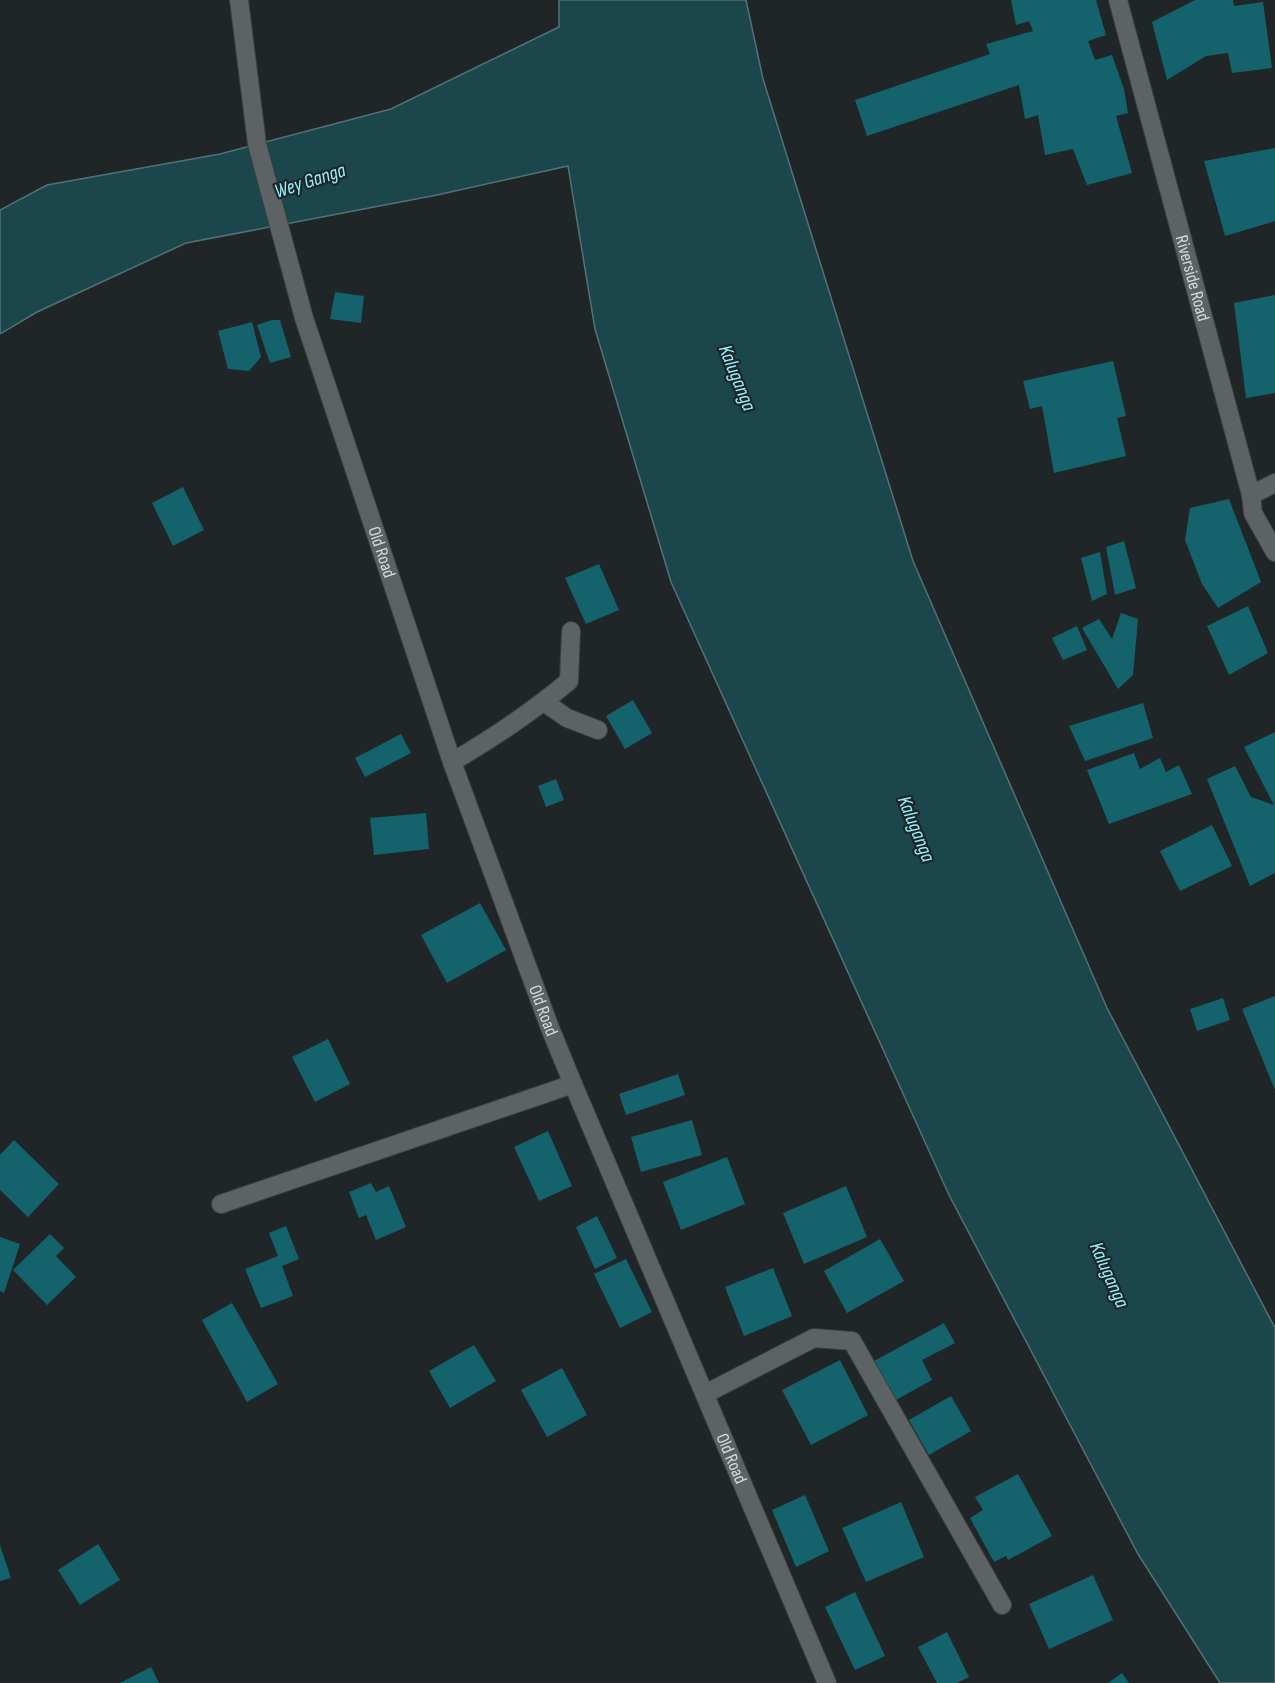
<svg xmlns="http://www.w3.org/2000/svg" width="1275" height="1683" font-family="'Sofia Sans Condensed',sans-serif">
  <style>
    .water { fill: #1b464c; stroke: #537277; stroke-width: 1.5 }
    .building { fill: #14626c }
    .lines { fill: none; stroke-linecap: round; stroke-linejoin: round }
    .minor-casing { stroke: #3b4041; stroke-width: 20 }
    .minor { stroke: #5d6364; stroke-width: 18 }
    .labels { text-anchor: middle; dominant-baseline: central; stroke-width: 4.5; stroke-linejoin: round; paint-order: stroke }
    .street-label { font-size: 18px; fill: #d6dadb; stroke: #202627 }
    .water-label { font-size: 20px; font-style: italic; fill: #94f1ff; stroke: #202627 }
  </style>
  <rect width="100%" height="100%" fill="#202627"/>
  <path class="water" d="M559 0H746L763 79 913 561 1107 1008 1275 1328V1683H1220L1138 1554 949 1195 671 582 595 329 568 166 437 195 186 243 37 312 0 334V210L47 185 220 154 391 109 559 27Z"/>
  <path class="building" d="M1011 0H1096L1106 35 1088 41 1095 60 1112 55 1124 89 1128 113 1116 116 1132 173 1087 185 1073 149 1045 155 1038 115 1025 119 1019 85 867 136 855 100 990 54 986 44 1033 31 1029 21 1016 25Z
    M1195 0H1233L1234 6 1263 2 1272 68 1232 73 1228 53 1206 56 1167 80 1152 22Z
    M1275 148V221L1225 236 1204 161Z
    M335 292 364 296 361 323 330 319Z
    M1275 295V393L1246 398 1234 303Z
    M272 320H280L291 357 270 363 257 325Z
    M252 322 261 357 249 371 228 369 218 331Z
    M1113 361 1126 416 1117 418 1126 456 1054 473 1042 406 1030 409 1023 381Z
    M183 487 204 530 173 546 152 503Z
    M1229 499 1261 582 1218 608 1202 584 1185 540 1190 508Z
    M1124 541 1136 588 1115 595 1106 547Z
    M1100 552 1107 594 1092 601 1081 558Z
    M599 564 619 610 586 624 565 578Z
    M1248 606 1268 653 1229 675 1207 626Z
    M1121 613 1138 619 1133 675 1118 689 1082 628 1099 619 1112 639Z
    M1077 626 1087 650 1063 660 1052 638Z
    M633 700 652 733 625 749 606 716Z
    M1143 703 1153 738 1085 761 1069 726Z
    M1275 732V873L1250 886 1207 779 1235 766 1251 797 1274 805 1244 747Z
    M401 734 411 753 365 777 355 758Z
    M1134 753 1140 769 1160 758 1166 772 1179 765 1192 794 1109 824 1087 770Z
    M556 779 564 800 546 807 538 786Z
    M426 813 429 849 374 855 370 818Z
    M1212 825 1232 866 1180 891 1160 851Z
    M480 903 506 950 447 983 421 935Z
    M1275 996V1090L1242 1009Z
    M1223 998 1230 1020 1197 1031 1190 1009Z
    M328 1039 350 1084 315 1102 292 1057Z
    M678 1074 685 1095 626 1115 619 1094Z
    M692 1120 702 1155 641 1172 631 1137Z
    M548 1131 572 1186 539 1201 514 1147Z
    M14 1140 59 1184 28 1217 0 1190V1155Z
    M727 1157 745 1204 681 1230 663 1182Z
    M371 1183 376 1192 389 1186 406 1227 376 1240 366 1215 359 1218 349 1192Z
    M846 1186 867 1237 804 1264 783 1213Z
    M597 1216 617 1258 595 1269 576 1227Z
    M286 1226 299 1259 282 1266 293 1296 261 1308 245 1269 278 1256 269 1233Z
    M50 1234 64 1248 56 1256 76 1277 47 1305 13 1270Z
    M0 1237 20 1244 4 1293 0 1291Z
    M880 1239 904 1281 847 1313 824 1271Z
    M626 1259 652 1312 620 1328 594 1274Z
    M773 1268 792 1316 744 1336 725 1287Z
    M232 1303 278 1384 247 1402 202 1320Z
    M944 1323 955 1343 922 1360 932 1380 896 1400 874 1361Z
    M474 1345 496 1381 450 1408 429 1371Z
    M840 1360 868 1415 811 1445 782 1390Z
    M562 1368 587 1415 547 1437 521 1390Z
    M951 1396 971 1431 929 1455 909 1420Z
    M1018 1474 1052 1536 1008 1560 1006 1556 994 1562 970 1518 983 1510 975 1497Z
    M805 1495 829 1551 796 1567 772 1510Z
    M901 1502 924 1557 866 1582 842 1528Z
    M98 1544 120 1580 80 1605 58 1570Z
    M0 1545 11 1578 0 1581Z
    M1093 1575 1113 1620 1049 1649 1029 1604Z
    M855 1592 885 1656 855 1670 825 1607Z
    M947 1632 969 1677 957 1683H937L918 1647Z
    M151 1667 159 1683H120Z
    M1122 1673 1129 1683H1108Z"/>
  <g class="lines">
    <g class="minor-casing">
      <g id="minor">
        <path id="s1" d="M239 0 257 144 304 318 452 762 550 1028 573 1084 827 1683"/>
        <path id="s2" d="M1118 0 1251 495 1253 513 1275 552"/>
        <path d="M1251 495 1275 483"/>
        <path d="M544 702 567 718 598 730"/>
        <path d="M452 762C493 738 532 712 569 681L571 631"/>
        <path d="M221 1204 573 1084"/>
        <path d="M705 1394 814 1338 852 1341 1002 1605"/>
      </g>
    </g>
    <use href="#minor" class="minor"/>
  </g>
  <g class="labels">
    <g class="street-label">
      <text stroke="none"><textPath href="#s2" startOffset="288">Riverside Road</textPath></text>
      <text stroke="none"><textPath href="#s1" startOffset="572">Old Road</textPath></text>
      <text stroke="none"><textPath href="#s1" startOffset="1058">Old Road</textPath></text>
      <text stroke="none"><textPath href="#s1" startOffset="1544">Old Road</textPath></text>
    </g>
    <g class="water-label">
      <text transform="translate(310 181) rotate(-18)">Wey Ganga</text>
      <text transform="translate(737 378) rotate(68)">Kaluganga</text>
      <text transform="translate(916 829) rotate(68)">Kaluganga</text>
      <text transform="translate(1109 1275) rotate(66)">Kaluganga</text>
    </g>
  </g>
</svg>
